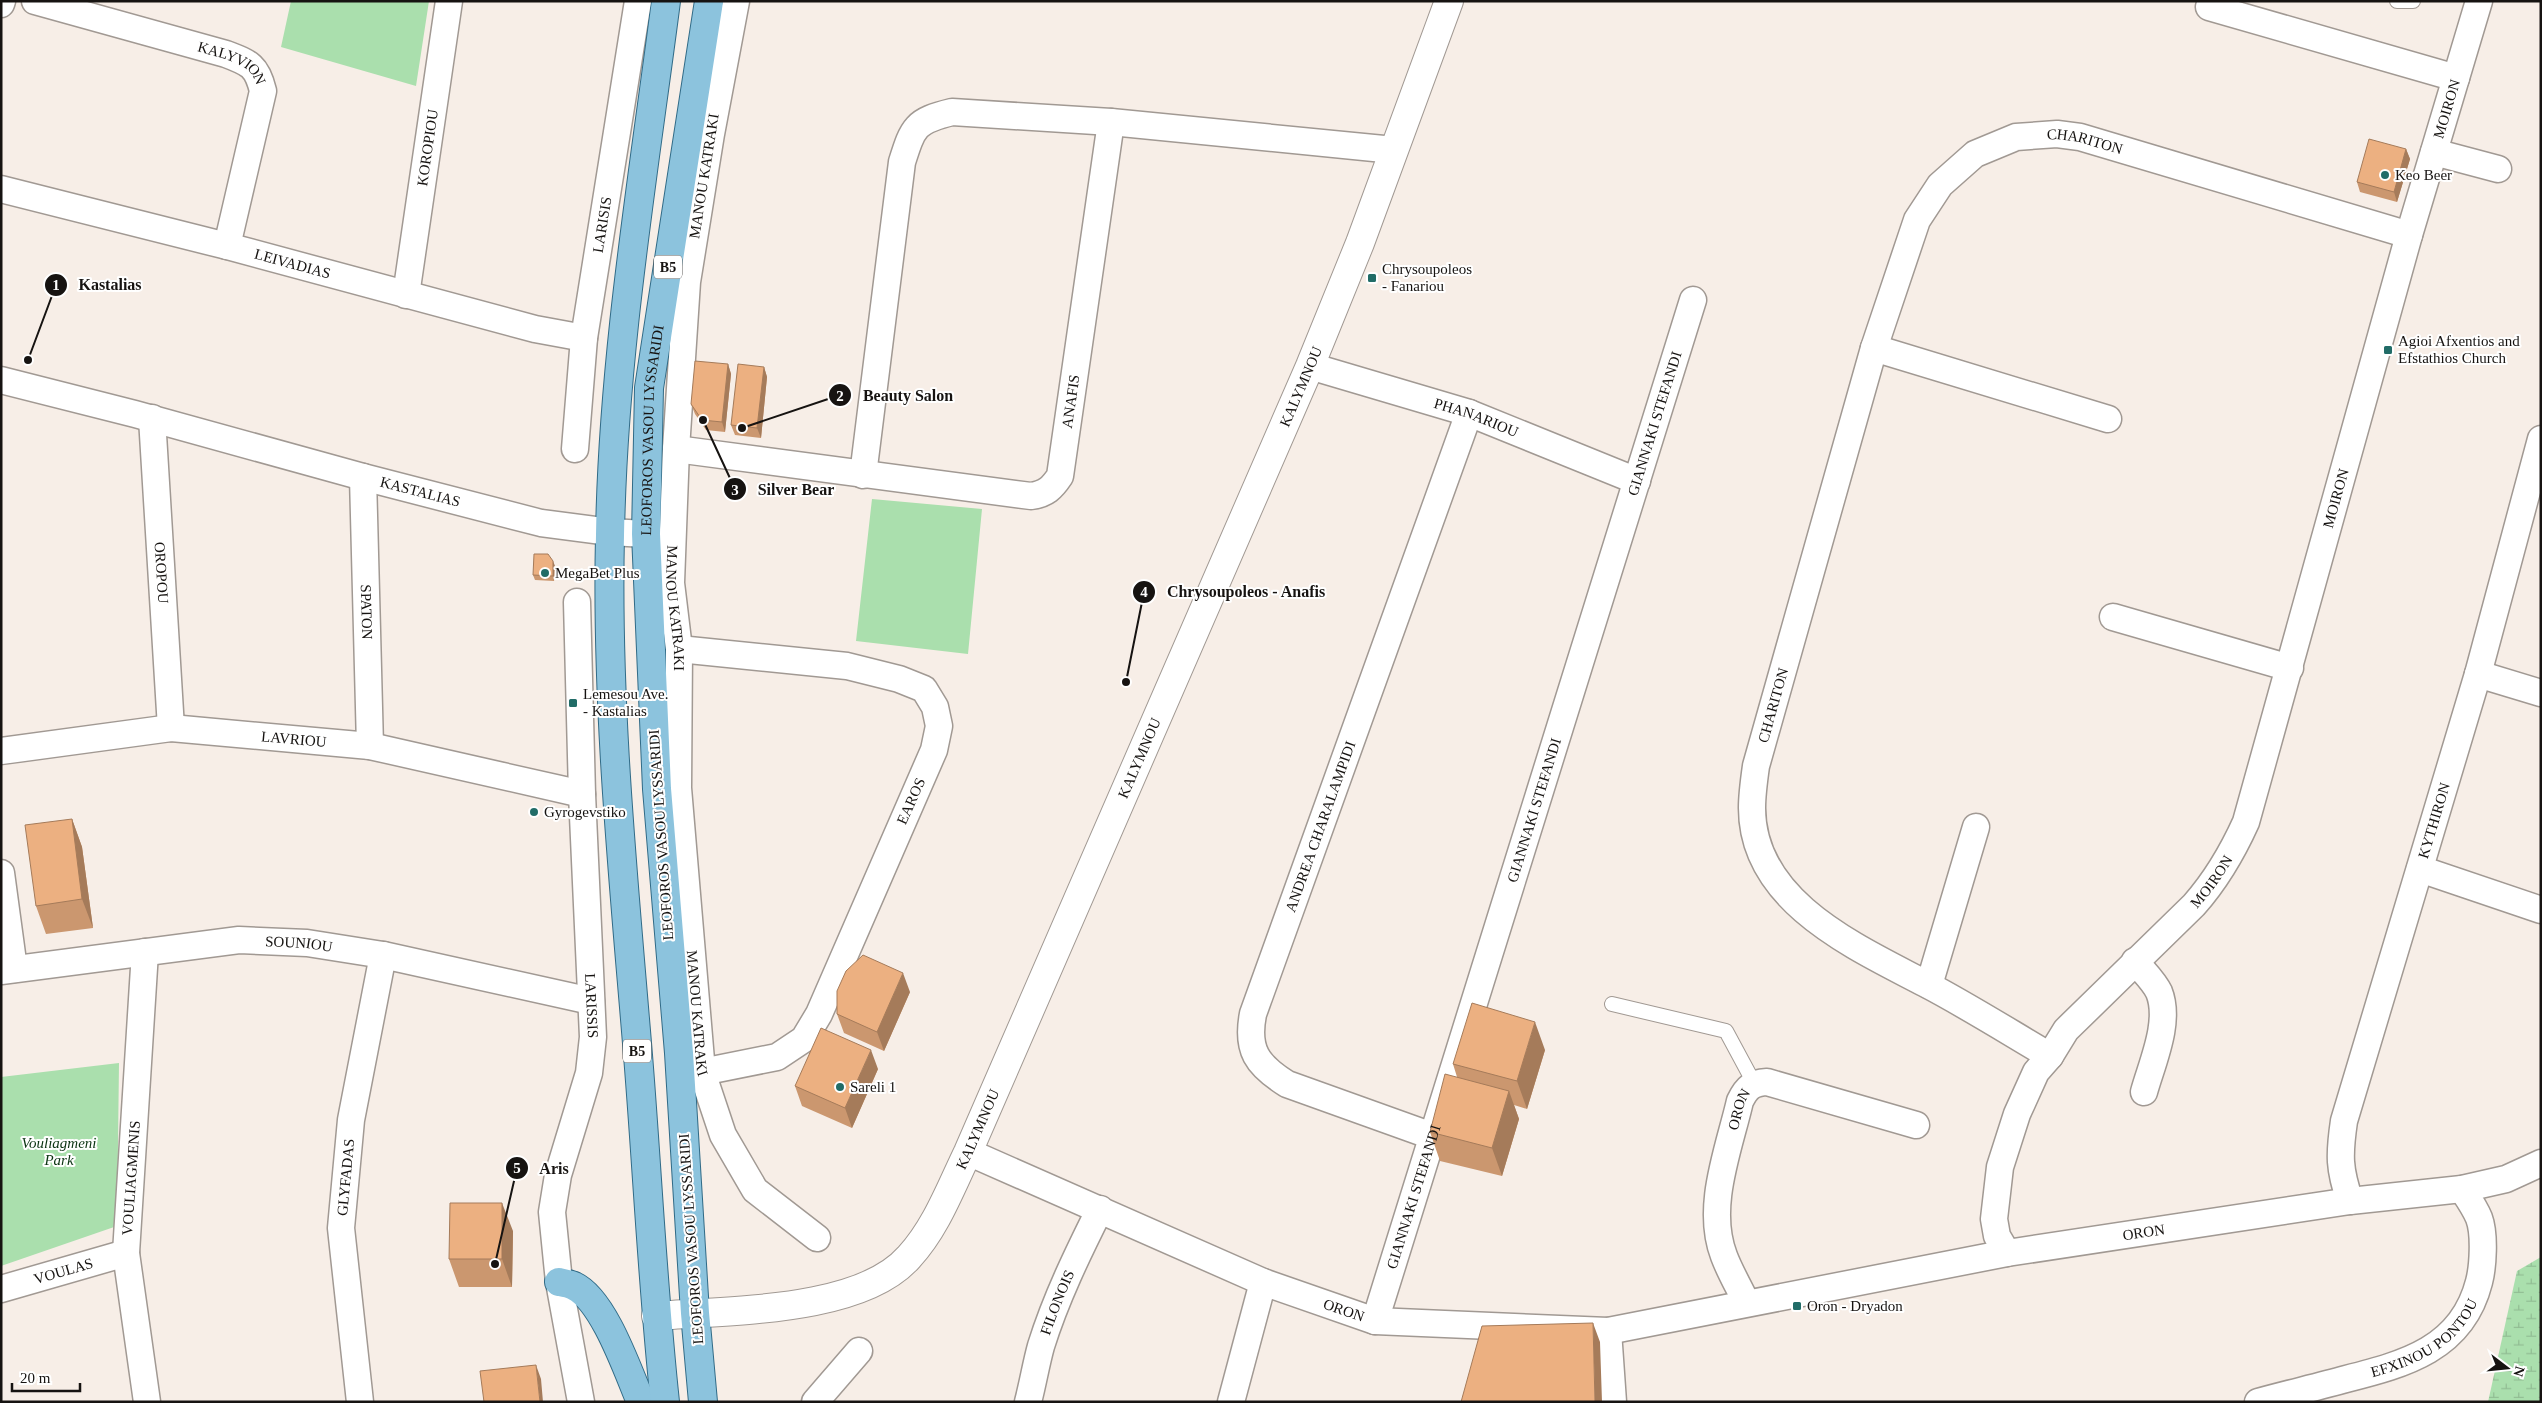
<svg xmlns="http://www.w3.org/2000/svg" width="2542" height="1403" font-family="Georgia,serif">
  <style>
    .wetland { fill: url(#wetland-marsh) }
    .green { fill: #aadfad }
    .lines { fill: none; stroke-linecap: round; stroke-linejoin: round }
    .lane-casing { stroke: #a19993; stroke-width: 16 }
    .street-casing { stroke: #a19993; stroke-width: 29 }
    .secondary-casing { stroke: #a19993; stroke-width: 30 }
    .primary-casing { stroke: #316b87; stroke-width: 30 }
    .lane { stroke: #fff; stroke-width: 14 }
    .street { stroke: #fff; stroke-width: 26 }
    .secondary { stroke: #fff; stroke-width: 28 }
    .primary { stroke: #8cc3dd; stroke-width: 28 }
    .wall { fill: #cb976f }
    .shaded-wall { fill: #a57b5a }
    .building { fill: #ecb081; stroke: #a57b5a }
    .poi-dot { fill: #216c67; stroke: #fff; stroke-width: 2 }
    .labels { text-anchor: middle; dominant-baseline: central; stroke-width: 4; stroke-linejoin: round; paint-order: stroke }
    .shield { fill: #fff; stroke: #5c5a58; stroke-width: 1 }
    .shield-label { font-size: 14px; font-weight: bold; fill: #161311 }
    .street-label { font-size: 15px; fill: #161311; stroke: #fff }
    .poi-label { font-size: 15px; fill: #161311; stroke: #fff; text-anchor: start }
    .park-label { font-size: 15px; font-style: italic; fill: #0b3412; stroke: #fff }
    .leader { fill: none; stroke: #161311; stroke-width: 2 }
    .callout-dot { fill: #161311; stroke: #fff; stroke-width: 2 }
    .mark-label { font-size: 15px; text-anchor: middle; font-weight: bold; fill: #fff }
    .callout-label { font-size: 16px; text-anchor: middle; font-weight: bold; fill: #161311; stroke: #fff; stroke-width: 4; stroke-linejoin: round; paint-order: stroke }
  </style>
  <defs>
    <pattern id="wetland-marsh" width="20" height="14" patternUnits="userSpaceOnUse" patternTransform="scale(1.25)"><rect width="20" height="14" fill="#aadfad"/><path d="M1 5h8M5 5V1M11 12h8M15 12V8" fill="none" stroke="#92be94"/></pattern>
  </defs>
  <rect width="100%" height="100%" fill="#f7eee7"/>
  <path class="wetland" d="M2541 1257V1402H2488L2517 1271Z"/>
  <path class="green" d="M291 1H429L416 86 281 47Z
    M872 499 982 509 968 654 856 641Z
    M119 1063 117 1226 1 1266V1077Z"/>
  <g class="lines">
    <g class="lane-casing">
      <path id="lane" d="M2397 1H2413
        M1612 1004 1726 1031 1754 1083"/>
    </g>
    <g class="street-casing">
      <g id="street">
        <path id="s1" d="M35 1 226 54C250 63 257 66 263 91L227 246"/>
        <path id="s2" d="M736 1 711 134 687 282 676 449 671 583 679 649 678 788 702 1072 723 1135 755 1190 817 1238"/>
        <path d="M1 4 2 1"/>
        <path d="M2209 7 2456 78"/>
        <path d="M2434 152 2498 169"/>
        <path id="s3" d="M1 189 227 246 535 329 584 338"/>
        <path id="s4" d="M406 295 449 1"/>
        <path d="M1874 348 2108 419"/>
        <path id="s5" d="M1310 366 1469 413 1637 481"/>
        <path id="s6" d="M1 380 135 414 363 477 541 523 610 532 646 534"/>
        <path id="s7" d="M152 418 171 728"/>
        <path id="s8" d="M575 449 584 338 638 1"/>
        <path id="s9" d="M676 449 1031 496C1046 494 1052 488 1060 476L1111 122"/>
        <path d="M863 475 902 162C913 127 915 121 952 112L1111 122 1394 150"/>
        <path id="s10" d="M363 477 370 746"/>
        <path id="s11" d="M577 602 582 794 593 1037 589 1073 558 1175 552 1212 559 1282 581 1402"/>
        <path d="M2113 617 2290 668"/>
        <path d="M679 649 847 666 899 679 924 689 935 707 939 726 934 750 819 1014 804 1039 777 1057 702 1072"/>
        <path d="M2478 674 2541 693"/>
        <path id="s12" d="M1 751 171 728 370 746 582 794"/>
        <path d="M2420 869 2541 910"/>
        <path d="M1 873 14 969"/>
        <path d="M145 952 126 1253 147 1402"/>
        <path d="M2135 961C2142 970 2154 981 2159 992 2171 1022 2152 1063 2144 1092"/>
        <path id="s13" d="M1 971 239 940 307 943 383 955 591 1001"/>
        <path d="M1929 985 1976 827"/>
        <path id="s14" d="M2050 1056C2009 1032 1968 1006 1926 984 1856 947 1752 902 1752 808 1752 794 1754 780 1756 766L1874 348 1917 220 1940 185 1975 154 2016 137 2057 134 2080 137 2409 235"/>
        <path id="s15" d="M1432 1136 1287 1084C1257 1065 1246 1050 1253 1014L1469 413"/>
        <path id="s16" d="M968 1152 1263 1282 1375 1321 1608 1331 2007 1253 2350 1201 2462 1189 2506 1179 2541 1163"/>
        <path id="s17" d="M2350 1201C2339 1169 2339 1155 2344 1121L2478 674 2541 439"/>
        <path id="s18" d="M2007 1253 1997 1236 1994 1219 2000 1167 2017 1114 2036 1072 2050 1056 2066 1030 2194 905C2217 879 2232 853 2246 822L2409 235 2479 1"/>
        <path id="s19" d="M1 1289 126 1253"/>
        <path id="s20" d="M1746 1302C1739 1287 1730 1272 1724 1256 1705 1207 1729 1149 1740 1101 1747 1087 1752 1083 1767 1082L1916 1125"/>
        <path id="s21" d="M1375 1321 1693 300"/>
        <path d="M1608 1331 1613 1402"/>
        <path id="s22" d="M360 1402 341 1228 351 1120 383 955"/>
        <path d="M815 1402 859 1351"/>
        <path id="s23" d="M1028 1402C1033 1383 1036 1364 1041 1346 1056 1298 1078 1253 1100 1209"/>
        <path d="M1231 1402 1263 1282"/>
        <path id="s24" d="M2258 1402C2287 1394 2317 1387 2346 1379 2405 1364 2462 1349 2479 1282 2483 1267 2485 1234 2479 1218 2475 1208 2468 1198 2462 1189"/>
      </g>
    </g>
    <g class="secondary-casing">
      <g id="secondary">
        <path id="s25" d="M656 1316C726 1310 860 1313 909 1257 936 1228 951 1187 968 1152L1310 366 1360 243 1449 1"/>
      </g>
    </g>
    <g class="primary-casing">
      <g id="primary">
        <path d="M559 1282C564 1283 570 1284 574 1286 604 1300 628 1372 641 1402"/>
        <path d="M665 1402C652 1282 647 1162 637 1043 623 874 606 705 610 535 613 356 643 178 666 1"/>
        <path id="s26" d="M703 1402 695 1313 679 1053 657 789 646 534 649 388 709 1"/>
      </g>
    </g>
    <use href="#lane" class="lane"/>
    <use href="#street" class="street"/>
    <use href="#secondary" class="secondary"/>
    <use href="#primary" class="primary"/>
  </g>
  <path class="wall" d="M2406 149 2410 159 2397 202 2360 192 2357 182Z
    M728 364 731 374 725 432 706 430 695 414 691 404Z
    M764 367 767 377 761 438 735 435 731 425Z
    M555 566 554 581 535 580 533 575Z
    M72 819 82 847 93 928 46 934 36 906Z
    M910 992 884 1051 844 1033 837 1014Z
    M1545 1050 1527 1109 1514 1105 1519 1119 1502 1176 1440 1161 1430 1132 1457 1077 1453 1064Z
    M878 1069 852 1128 802 1106 795 1086Z
    M513 1231 512 1287H459L449 1259Z"/>
  <path class="shaded-wall" d="M2406 149 2410 159 2397 202 2394 192Z
    M728 364 731 374 725 432 722 422Z
    M764 367 767 377 761 438 757 428Z
    M553 561 555 566 554 581 553 576Z
    M72 819 82 847 93 928 82 899Z
    M903 973 910 992 884 1051 877 1032Z
    M1535 1022 1545 1050 1527 1109 1517 1081Z
    M871 1050 878 1069 852 1128 845 1108Z
    M1509 1091 1519 1119 1502 1176 1492 1148Z
    M502 1203 513 1231 512 1287 502 1259Z
    M1593 1323 1600 1342 1602 1402H1595Z
    M536 1365 541 1379 543 1402H540Z"/>
  <path class="building" d="M2369 139 2406 149 2394 192 2357 182Z
    M695 361 728 364 722 422 702 420 691 404Z
    M738 364 764 367 757 428 731 425Z
    M534 554H548L553 561V576L533 575Z
    M72 819 82 899 36 906 25 825Z
    M863 955 903 973 877 1032 837 1014V991L846 971Z
    M1472 1003 1535 1022 1517 1081 1453 1064Z
    M821 1028 871 1050 845 1108 795 1086Z
    M1445 1074 1509 1091 1492 1148 1430 1132Z
    M450 1203H502V1259H449Z
    M1593 1323 1595 1402H1461L1482 1326Z
    M536 1365 540 1402H484L480 1371Z"/>
  <g class="poi-dot">
    <circle cx="2385" cy="175" r="5"/>
    <rect x="1367" y="273" width="10" height="10" rx="2.5"/>
    <rect x="2383" y="345" width="10" height="10" rx="2.5"/>
    <circle cx="545" cy="573" r="5"/>
    <rect x="568" y="698" width="10" height="10" rx="2.5"/>
    <circle cx="534" cy="812" r="5"/>
    <circle cx="840" cy="1087" r="5"/>
    <rect x="1792" y="1301" width="10" height="10" rx="2.5"/>
  </g>
  <g class="labels">
    <g class="shield">
      <rect x="654" y="255.5" width="28" height="23" rx="4"/>
      <rect x="623" y="1039.5" width="28" height="23" rx="4"/>
    </g>
    <g class="shield-label">
      <text x="668" y="267">B5</text>
      <text x="637" y="1051">B5</text>
    </g>
    <g class="street-label">
      <text stroke="none"><textPath href="#s1" startOffset="208">KALYVION</textPath></text>
      <text stroke="none"><textPath href="#s18" startOffset="1261">MOIRON</textPath></text>
      <text stroke="none"><textPath href="#s14" startOffset="1219">CHARITON</textPath></text>
      <text stroke="none"><textPath href="#s4" startOffset="149">KOROPIOU</textPath></text>
      <text transform="translate(704 176) rotate(-81)">MANOU KATRAKI</text>
      <text stroke="none"><textPath href="#s8" startOffset="226">LARISIS</textPath></text>
      <text stroke="none"><textPath href="#s3" startOffset="301">LEIVADIAS</textPath></text>
      <text stroke="none"><textPath href="#s25" startOffset="1221">KALYMNOU</textPath></text>
      <text stroke="none"><textPath href="#s9" startOffset="470">ANAFIS</textPath></text>
      <text stroke="none"><textPath href="#s5" startOffset="174">PHANARIOU</textPath></text>
      <text stroke="none"><textPath href="#s21" startOffset="940">GIANNAKI STEFANDI</textPath></text>
      <text stroke="none"><textPath href="#s26" startOffset="974">LEOFOROS VASOU LYSSARIDI</textPath></text>
      <text stroke="none"><textPath href="#s6" startOffset="434">KASTALIAS</textPath></text>
      <text stroke="none"><textPath href="#s18" startOffset="856">MOIRON</textPath></text>
      <text stroke="none"><textPath href="#s7" startOffset="155">OROPOU</textPath></text>
      <text stroke="none"><textPath href="#s2" startOffset="612">MANOU KATRAKI</textPath></text>
      <text stroke="none"><textPath href="#s10" startOffset="135">SPATON</textPath></text>
      <text stroke="none"><textPath href="#s14" startOffset="510">CHARITON</textPath></text>
      <text stroke="none"><textPath href="#s12" startOffset="295">LAVRIOU</textPath></text>
      <text stroke="none"><textPath href="#s25" startOffset="816">KALYMNOU</textPath></text>
      <text transform="translate(911 801) rotate(-66)">EAROS</text>
      <text stroke="none"><textPath href="#s21" startOffset="535">GIANNAKI STEFANDI</textPath></text>
      <text stroke="none"><textPath href="#s17" startOffset="395">KYTHIRON</textPath></text>
      <text stroke="none"><textPath href="#s15" startOffset="438">ANDREA CHARALAMPIDI</textPath></text>
      <text transform="translate(661 835) rotate(-94)">LEOFOROS VASOU LYSSARIDI</text>
      <text stroke="none"><textPath href="#s18" startOffset="451">MOIRON</textPath></text>
      <text stroke="none"><textPath href="#s13" startOffset="300">SOUNIOU</textPath></text>
      <text stroke="none"><textPath href="#s11" startOffset="404">LARISSIS</textPath></text>
      <text stroke="none"><textPath href="#s2" startOffset="1018">MANOU KATRAKI</textPath></text>
      <text stroke="none"><textPath href="#s20" startOffset="201">ORON</textPath></text>
      <text stroke="none"><textPath href="#s25" startOffset="411">KALYMNOU</textPath></text>
      <text stroke="none"><textPath href="#s22" startOffset="226">GLYFADAS</textPath></text>
      <text transform="translate(131 1178) rotate(-86)">VOULIAGMENIS</text>
      <text stroke="none"><textPath href="#s21" startOffset="130">GIANNAKI STEFANDI</textPath></text>
      <text stroke="none"><textPath href="#s16" startOffset="1219">ORON</textPath></text>
      <text transform="translate(691 1239) rotate(-94)">LEOFOROS VASOU LYSSARIDI</text>
      <text stroke="none"><textPath href="#s19" startOffset="65">VOULAS</textPath></text>
      <text stroke="none"><textPath href="#s23" startOffset="104">FILONOIS</textPath></text>
      <text stroke="none"><textPath href="#s16" startOffset="408">ORON</textPath></text>
      <text stroke="none"><textPath href="#s24" startOffset="182">EFXINOU PONTOU</textPath></text>
    </g>
    <g class="poi-label">
      <text x="2395" y="175">Keo Beer</text>
      <text x="1382" y="269">Chrysoupoleos<tspan x="1382" dy="17">- Fanariou</tspan></text>
      <text x="2398" y="341">Agioi Afxentios and<tspan x="2398" dy="17">Efstathios Church</tspan></text>
      <text x="555" y="573">MegaBet Plus</text>
      <text x="583" y="694">Lemesou Ave.<tspan x="583" dy="17">- Kastalias</tspan></text>
      <text x="544" y="812">Gyrogevstiko</text>
      <text x="850" y="1087">Sareli 1</text>
      <text x="1807" y="1306">Oron - Dryadon</text>
    </g>
    <g class="park-label">
      <text x="59" y="1143">Vouliagmeni<tspan x="59" dy="17">Park</tspan></text>
    </g>
  </g>
  <path class="leader" d="M28 360L56 285M742 428L840 395M703 420L735 489M1126 682L1144 592M495 1264L517 1168"/>
  <g class="callout-dot">
    <circle cx="28" cy="360" r="5"/>
    <circle cx="742" cy="428" r="5"/>
    <circle cx="703" cy="420" r="5"/>
    <circle cx="1126" cy="682" r="5"/>
    <circle cx="495" cy="1264" r="5"/>
    <circle cx="56" cy="285" r="12"/>
    <circle cx="840" cy="395" r="12"/>
    <circle cx="735" cy="489" r="12"/>
    <circle cx="1144" cy="592" r="12"/>
    <circle cx="517" cy="1168" r="12"/>
  </g>
  <g class="mark-label">
    <text x="56" y="290">1</text>
    <text x="840" y="401">2</text>
    <text x="735" y="495">3</text>
    <text x="1144" y="597">4</text>
    <text x="517" y="1173">5</text>
  </g>
  <g class="callout-label">
    <text x="110" y="290">Kastalias</text>
    <text x="908" y="401">Beauty Salon</text>
    <text x="796" y="495">Silver Bear</text>
    <text x="1246" y="597">Chrysoupoleos - Anafis</text>
    <text x="554" y="1174">Aris</text>
  </g>
  <rect width="2542" height="1403" fill="none" stroke="#161311" stroke-width="5"/>
  <g transform="translate(2507 1368) rotate(106)" stroke="#ffffff" stroke-width="4" paint-order="stroke">
  <path d="M0-4L9 19L0 12L-9 19Z" fill="#161311"/>
  <text y="-8" font-size="14" font-weight="bold" text-anchor="middle" fill="#161311">N</text>
  </g>
  <path d="M12 1383v8h68v-8" fill="none" stroke="#161311" stroke-width="2.5"/>
  <text x="20" y="1383" font-size="15" fill="#161311" stroke="#ffffff" stroke-width="4" paint-order="stroke">20 m</text>
</svg>
